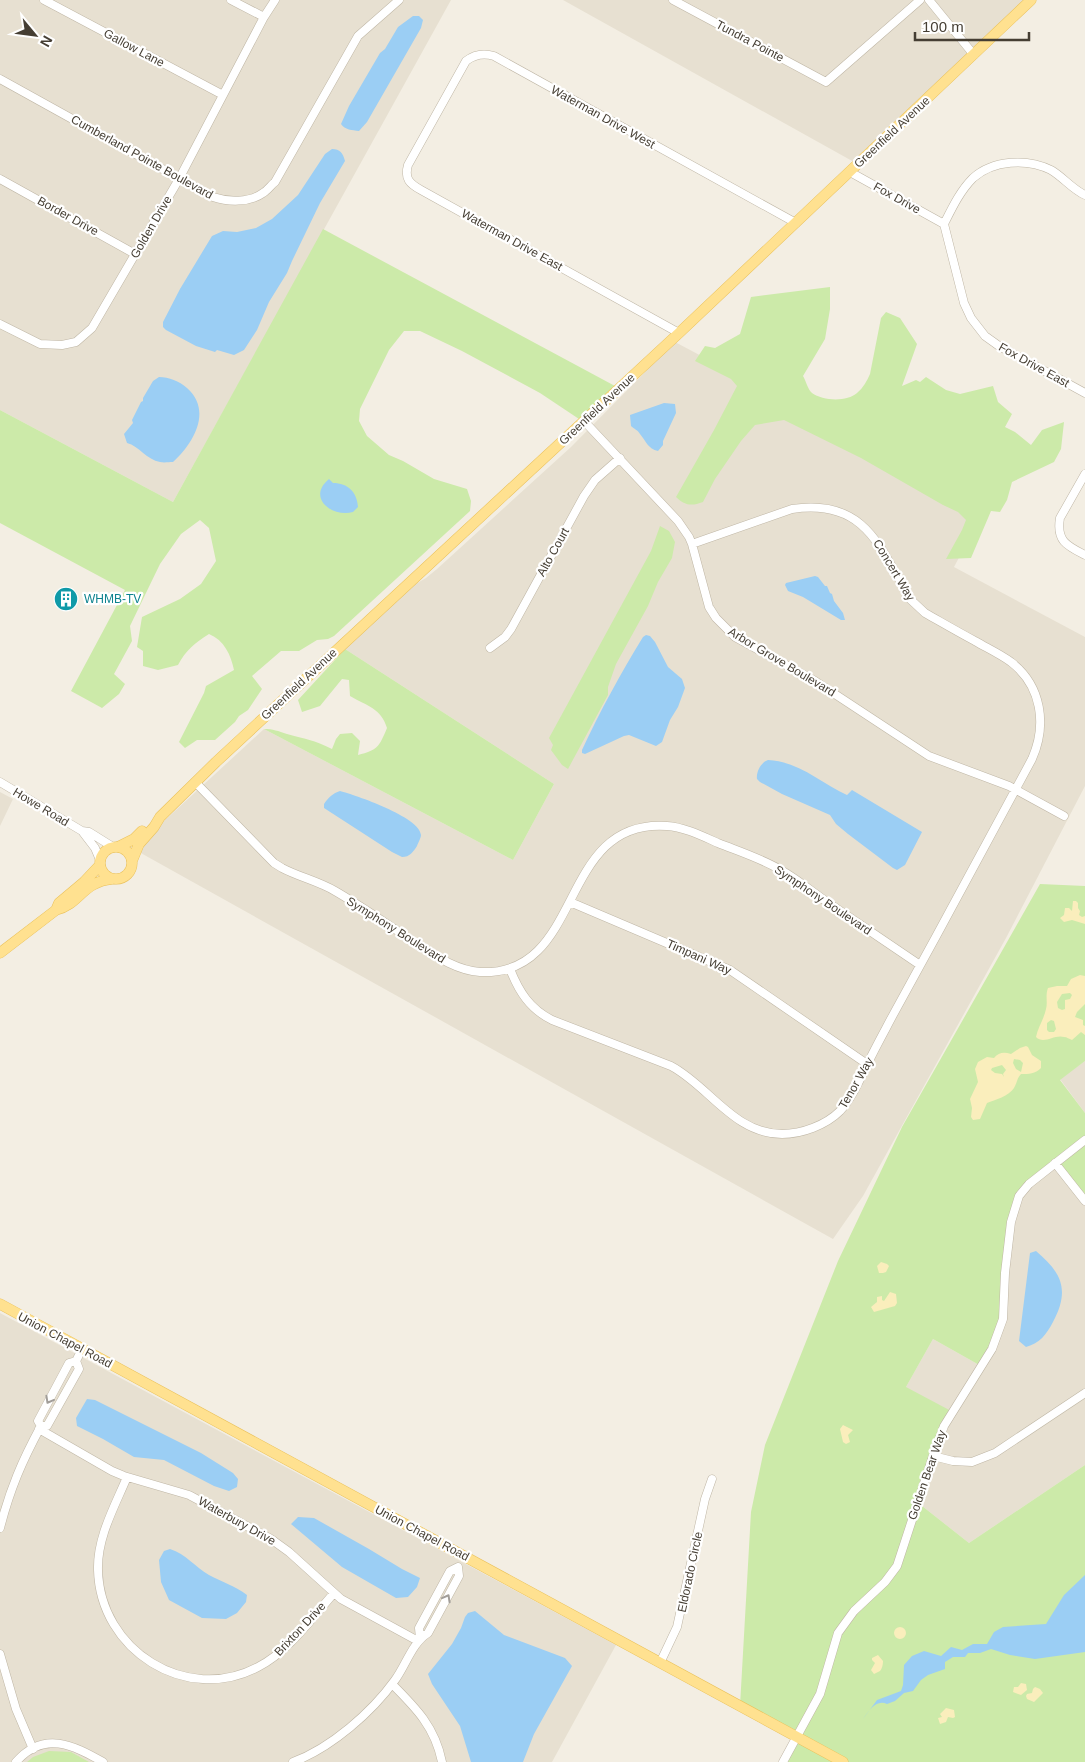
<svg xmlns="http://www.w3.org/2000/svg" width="1085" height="1762" font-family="Arial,sans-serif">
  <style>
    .residential { fill: #e7e0d1 }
    .green { fill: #cceaa9 }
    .sand { fill: #faeebc; fill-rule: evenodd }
    .water { fill: #9bcef4 }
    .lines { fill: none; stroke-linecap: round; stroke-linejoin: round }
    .minor-casing { stroke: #bfb6a5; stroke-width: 9 }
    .major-casing { stroke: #eac15a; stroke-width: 11 }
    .minor { stroke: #fff; stroke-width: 8 }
    .major { stroke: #ffe190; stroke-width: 10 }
    .oneway { stroke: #a29e99 }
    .labels { text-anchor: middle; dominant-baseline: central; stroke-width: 4.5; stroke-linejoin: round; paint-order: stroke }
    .street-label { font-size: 12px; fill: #453e33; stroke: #fff }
    .culture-label { font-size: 12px; fill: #0d838f; stroke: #fff; text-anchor: start }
  </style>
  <rect width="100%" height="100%" fill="#f3eee3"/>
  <path class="residential" d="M0 0H451L173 502 0 410Z
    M563 0H1025L854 162Z
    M675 342 986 507 954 567 1085 637V786L1006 938 863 1196 833 1239 139 852 151 833 264 729 513 860 554 784 345 649 412 586 426 578 437 569 571 447Z
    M0 792 13 799 0 826Z
    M1085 1061V1113L1060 1079Z
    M1055 1163 1085 1201V1465L969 1543 917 1502 906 1387 933 1339 981 1366 1005 1273 1019 1196Z
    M0 1313 616 1645 552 1762H0Z"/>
  <path class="green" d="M323 229 615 386 579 419 540 393 462 351 420 331H404L389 350 360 409 359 421 367 436 389 455 403 461 434 479 467 489 471 501 470 511 334 636 328 639 317 640 299 651H281L252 676 262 689 248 710 239 716 235 722 215 740H197L185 748 179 742 204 693 206 686 234 670C231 655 224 640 209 634 195 643 186 650 178 665L158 670 143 666V651L137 647 142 617 180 599 201 584 216 561 209 528 200 520 181 534 160 564 130 626 132 641 114 674 125 684 119 694 102 708 71 691 125 590 0 523V410L173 502Z
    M830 287V309L825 339 803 376C806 381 808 390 812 393 823 401 847 402 857 393 863 388 867 381 870 374L881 318 886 312 900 318 917 344 902 386 916 380 920 382 926 377 946 390 960 394 993 386 998 402 1012 414 1005 427 1015 432 1031 445 1042 430 1064 422 1061 449 1054 462 1012 482 1007 500 1000 512 991 511 971 558 946 559 962 530 966 520 958 512 943 505 861 458 784 420 755 425 741 441 715 479 703 502C692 506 685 506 676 497L714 430 737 386 731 379 695 361 705 346 715 348 740 334 751 297Z
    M660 526 669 531 675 542 672 558 658 582 648 606 616 664 608 687V695L568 769 562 765 551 750 553 745 549 738 651 551Z
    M345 649 554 784 513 860 264 729C273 729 278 731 287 734 305 739 314 740 332 749L336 739 340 734 352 733 360 741 358 755C378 750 379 747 387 728 381 708 367 706 350 696L349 680 342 679 320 706 302 712 298 700Z
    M1040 884 1085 886V1061L1060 1080 1085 1113V1201L1055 1164 1029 1184 1011 1222 1003 1319 981 1366 933 1339 906 1387 953 1412 917 1502 969 1543 1085 1465V1762H783L797 1737 740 1706 751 1512 765 1445 838 1261 902 1127Z
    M49 1751 71 1752 89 1762H27L33 1757Z"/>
  <path class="sand" d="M1073 901H1076L1078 903V908L1080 911 1079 915 1082 917 1085 916V924L1072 920 1064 922 1060 918 1064 915 1065 908H1069L1072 911Z
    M1080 975 1085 976V1004L1077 1012 1075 1017 1083 1020V1025L1085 1026V1035L1081 1032 1072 1040C1069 1039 1067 1037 1064 1037 1054 1034 1044 1045 1036 1037 1038 1027 1044 1019 1046 1009 1048 1002 1045 996 1048 988L1057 986H1067L1071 979ZM1062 994 1070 993 1072 995 1070 999 1065 1000V1009L1062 1010 1058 1008 1057 1002ZM1051 1020 1054 1021 1056 1029 1054 1032H1049L1047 1030V1023Z
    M1026 1046 1028 1047 1032 1055 1041 1061V1068C1035 1074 1029 1074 1021 1074 1017 1078 1017 1083 1014 1088 1009 1096 995 1100 987 1103L980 1119 973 1120 971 1117 972 1108 970 1099 978 1082 975 1069 978 1062 987 1057 994 1058C999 1052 1004 1052 1011 1054L1020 1048ZM1014 1059 1020 1060 1023 1063 1021 1072 1016 1069 1013 1063ZM1002 1065 1006 1070 1003 1074 1004 1077 1002 1074 995 1073 991 1070 992 1068Z
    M881 1262 887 1264 889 1266 886 1272 883 1273H879L877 1266Z
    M890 1292 896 1294 897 1303 895 1306 874 1312 871 1307 877 1302V1297L882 1296V1300L884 1301Z
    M843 1425 853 1430 848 1435 850 1442 846 1444 843 1442 840 1429Z
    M894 1633a6 6 0 1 1 12 0a6 6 0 1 1-12 0Z
    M878 1655 883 1661C883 1664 882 1669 880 1671L874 1674 871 1670 875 1663 872 1660V1658Z
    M1021 1683 1026 1684 1027 1690 1021 1695 1013 1692 1014 1687H1018Z
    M1035 1687 1040 1689 1043 1693 1034 1702 1027 1699 1026 1696 1027 1694 1032 1693 1033 1689Z
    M946 1708 954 1710 955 1717 953 1718 948 1717 946 1722 940 1724 938 1718 942 1717 940 1714Z"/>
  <path class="water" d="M413 16H419L423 20 421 28 367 122 359 131C352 130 345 130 341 124L349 106 380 53 385 49 398 27Z
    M332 149C340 149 343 153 345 161L320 203 292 261 287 273 269 302 257 330 244 350 234 355 217 350 215 352 196 346 166 330 163 327V322L180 289 212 236 223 231 237 232 256 228 272 219 298 195 325 154Z
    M159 377C169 377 179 381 187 388 213 411 193 444 173 462 169 462 164 463 160 462 147 460 139 446 127 443L124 434 133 423 132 420 141 402 143 401V398L153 381Z
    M664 403 675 404 676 413 663 441V445L658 451C648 449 646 441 640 434 638 430 634 429 631 426L630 415Z
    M329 479 333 483C348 483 357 492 358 507L353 512C333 518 306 498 329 479Z
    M815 576 818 577 825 586H827L830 593 832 594 834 601 843 613 845 620H841L803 597 788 591 785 585 786 583Z
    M646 635 650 636 655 642 668 667 682 679 685 688 678 707 670 720 662 742 656 746 629 735 624 736 585 754 582 753V750C600 711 621 673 643 637Z
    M768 760C798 761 821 783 847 795L852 790 922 832 905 865 897 870 893 868 848 834 836 824 830 815 782 794 760 782 757 779C756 772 761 762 768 760Z
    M340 791C355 795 420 817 421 835 421 838 418 843 417 846 413 852 410 857 402 857L392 852 324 808V804C328 798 333 793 340 791Z
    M1036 1251C1062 1273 1070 1290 1053 1322 1046 1335 1040 1343 1026 1347L1019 1341 1030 1253Z
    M87 1399 95 1400 201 1453 233 1473 238 1479 237 1487 229 1491 214 1486 164 1460 134 1457 103 1439 77 1426 76 1418Z
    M298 1517 314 1518 369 1549 402 1569 420 1578 417 1587 408 1597 396 1598 342 1567 291 1524Z
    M170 1549C186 1554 195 1567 209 1575 222 1582 235 1586 247 1595L246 1602 237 1613 226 1619 202 1618 169 1600 161 1582 159 1560 164 1551Z
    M1085 1575V1652L1035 1659 1010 1655 991 1649 980 1653H968L965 1657H953L945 1662V1669L928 1675 921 1680 913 1691 904 1693 895 1701 887 1704C876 1699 869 1711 863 1719L877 1700 901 1691 903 1685 904 1665 912 1656 924 1651 941 1656 951 1647 962 1650 973 1644H987L994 1632 1003 1627 1046 1624 1064 1595Z
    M475 1611 504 1635 565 1658 572 1666 534 1734 523 1762H471L460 1726 432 1684 428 1674 452 1644 461 1628 465 1617 468 1613Z"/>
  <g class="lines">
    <g class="minor-casing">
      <path id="minor" d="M44 0 223 95
        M231 0 264 17
        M673 0 826 82 920 0
        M929 0 974 55
        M0 79 213 197C228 202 249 203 263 193 268 190 271 185 275 182L358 36 399 0
        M850 172 944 224
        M0 179 135 254
        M944 224 964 303 971 318 985 336 999 346 1085 393
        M944 224C952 208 960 191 973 178 993 160 1027 158 1051 170 1063 177 1072 189 1085 195
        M0 324 40 344 62 345 76 342 92 328 179 179 264 17 275 0
        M679 333 421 190C410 184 404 179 408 165L466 61C475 54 484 53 494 56L796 223
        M584 421 678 521 689 537 692 544 709 607 716 618 735 637 815 681 929 756 1009 786 1064 816
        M1085 474 1060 518C1056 541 1067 546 1085 555
        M490 648 505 637 511 629 584 496 595 480 620 458
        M0 782 82 831 89 832 113 847
        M196 783 274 863 282 868C299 877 318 881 335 891 361 906 385 923 410 939 432 953 453 970 480 972 586 977 556 818 667 826 684 827 702 836 718 843 738 851 760 858 779 869 796 878 811 891 827 902 858 923 889 944 920 965
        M82 831 95 848 100 860
        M570 902 730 970 867 1064
        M510 969C519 992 530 1009 552 1020L671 1066C709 1086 734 1134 782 1134 802 1134 826 1125 840 1111 852 1098 859 1081 867 1065 875 1048 884 1032 893 1015 940 930 986 844 1032 759 1047 725 1042 686 1011 662 1000 654 987 648 975 641 958 632 941 622 925 613L910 599C880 547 865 498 792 509L692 544
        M1055 1163 1085 1201
        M76 1361 79 1369 47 1426H41L38 1421 69 1363 76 1361 82 1349
        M39 1429 112 1471 124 1476 189 1495 271 1539 289 1552 341 1599 418 1641
        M933 1456 953 1461 972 1462 995 1453 1085 1393
        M127 1477C115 1506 97 1537 98 1570 100 1650 186 1705 258 1667 289 1651 311 1619 334 1593
        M0 1528C10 1489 22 1461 41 1426
        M0 1654 16 1709 33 1749
        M660 1663 677 1627 705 1499 712 1479
        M392 1684C416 1708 435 1727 442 1762
        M16 1762C44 1730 73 1745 103 1762
        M293 1762C331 1748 372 1712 395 1680 406 1665 412 1643 428 1633L459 1576 458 1567 450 1571 419 1628 420 1638
        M783 1762 820 1694 838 1633 854 1611 885 1582 897 1566 933 1456 944 1426 992 1349 1003 1319 1005 1273 1011 1222 1019 1196 1029 1184 1085 1140"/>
    </g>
    <g class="major-casing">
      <path id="major" d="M100 863a16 16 0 1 1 32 0a16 16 0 1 1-32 0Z
        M118 847 134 839 142 831
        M132 861 139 844 154 827 160 817 216 762 679 333 1031 0
        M56 910 59 903 84 882 100 865
        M0 953 56 910C80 904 82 882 112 879
        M0 1304 843 1762"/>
    </g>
    <use href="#minor" class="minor"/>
    <use href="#major" class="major"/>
  </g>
  <defs><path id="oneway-chevron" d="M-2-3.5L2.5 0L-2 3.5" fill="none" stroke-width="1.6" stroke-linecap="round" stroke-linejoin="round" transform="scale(1.25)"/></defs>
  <g class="oneway">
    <use href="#oneway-chevron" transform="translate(49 1400) rotate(119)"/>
    <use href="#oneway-chevron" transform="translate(447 1598) rotate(-61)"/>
  </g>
  <defs>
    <g id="building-disc" transform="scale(1.25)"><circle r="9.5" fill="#0f9aa8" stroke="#fff"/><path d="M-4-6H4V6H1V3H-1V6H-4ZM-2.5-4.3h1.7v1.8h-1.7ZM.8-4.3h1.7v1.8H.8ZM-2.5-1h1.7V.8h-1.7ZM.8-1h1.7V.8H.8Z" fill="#fff"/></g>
  </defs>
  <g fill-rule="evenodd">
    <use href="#building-disc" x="66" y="599"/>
  </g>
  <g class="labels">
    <g class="street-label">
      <text transform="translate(750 41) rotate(28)">Tundra Pointe</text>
      <text transform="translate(134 48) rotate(28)">Gallow Lane</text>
      <text transform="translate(603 117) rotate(29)">Waterman Drive West</text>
      <text transform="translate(892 132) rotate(-43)">Greenfield Avenue</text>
      <text transform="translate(142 157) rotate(29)">Cumberland Pointe Boulevard</text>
      <text transform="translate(897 198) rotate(29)">Fox Drive</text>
      <text transform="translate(68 216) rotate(29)">Border Drive</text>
      <text transform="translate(151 227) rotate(-60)">Golden Drive</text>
      <text transform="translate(512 240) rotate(29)">Waterman Drive East</text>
      <text transform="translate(1034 365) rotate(29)">Fox Drive East</text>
      <text transform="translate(597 409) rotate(-43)">Greenfield Avenue</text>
      <text transform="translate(553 552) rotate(-61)">Alto Court</text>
      <text transform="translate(894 570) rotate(59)">Concert Way</text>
      <text transform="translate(782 662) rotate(31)">Arbor Grove Boulevard</text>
      <text transform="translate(299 684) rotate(-43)">Greenfield Avenue</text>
      <text transform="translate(41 807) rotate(31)">Howe Road</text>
      <text transform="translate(823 900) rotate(34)">Symphony Boulevard</text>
      <text transform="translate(396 930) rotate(32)">Symphony Boulevard</text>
      <text transform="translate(699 957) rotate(24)">Timpani Way</text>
      <text transform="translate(856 1083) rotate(-60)">Tenor Way</text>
      <text transform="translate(65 1340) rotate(28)">Union Chapel Road</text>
      <text transform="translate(927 1475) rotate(-71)">Golden Bear Way</text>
      <text transform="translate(237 1521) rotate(29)">Waterbury Drive</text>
      <text transform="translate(422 1533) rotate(28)">Union Chapel Road</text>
      <text transform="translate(690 1572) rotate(-78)">Eldorado Circle</text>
      <text transform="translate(300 1629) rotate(-47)">Brixton Drive</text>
    </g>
    <g class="culture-label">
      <text x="84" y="599">WHMB-TV</text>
    </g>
  </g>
  <g transform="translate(35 35) rotate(119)" stroke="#ffffff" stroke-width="4" paint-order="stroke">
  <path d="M0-4L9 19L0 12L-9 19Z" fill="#453e33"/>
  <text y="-8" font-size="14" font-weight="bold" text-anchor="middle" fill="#453e33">N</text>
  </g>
  <path d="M915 32v8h114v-8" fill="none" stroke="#453e33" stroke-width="2.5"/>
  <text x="922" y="32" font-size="15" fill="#453e33" stroke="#ffffff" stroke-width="4" paint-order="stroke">100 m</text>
</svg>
